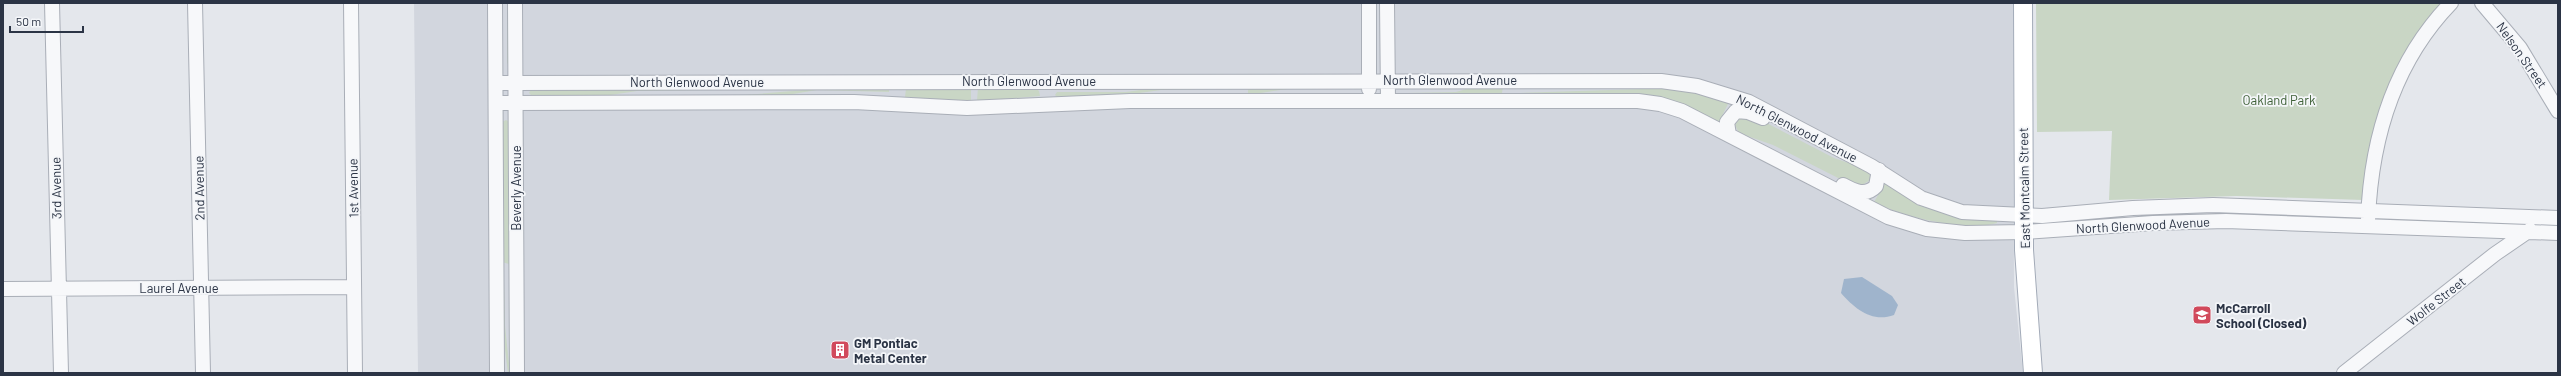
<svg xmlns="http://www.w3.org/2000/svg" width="2561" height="376" font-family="Barlow,sans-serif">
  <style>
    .built { fill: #d2d6de }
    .green { fill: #c9d6c5 }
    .water { fill: #9fb4cc }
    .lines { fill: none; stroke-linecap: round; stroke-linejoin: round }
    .minor-casing { stroke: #a9aeb7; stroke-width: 16 }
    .major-casing { stroke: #a3abb8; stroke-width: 20 }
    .minor { stroke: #f7f8fa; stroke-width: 14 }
    .major { stroke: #fff; stroke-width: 18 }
    .labels { text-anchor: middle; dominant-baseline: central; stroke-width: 3.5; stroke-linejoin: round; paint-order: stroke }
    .street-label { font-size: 13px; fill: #2b3445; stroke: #f4f6f9 }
    .park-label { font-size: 13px; fill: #3f6138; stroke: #f4f6f9 }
    .poi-label { font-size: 13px; font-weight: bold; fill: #2b3445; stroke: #f4f6f9; text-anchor: start }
  </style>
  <rect width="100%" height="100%" fill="#e4e7ec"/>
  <path class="built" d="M414 3H2013L2014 287 2023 373H418Z"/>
  <path class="green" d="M507 3H509L508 64 507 63Z
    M2036 3H2443L2374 130 2368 154 2363 200 2236 196 2109 200 2112 131 2037 132Z
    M1477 86 1503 87 1502 93H1407L1456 92Z
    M971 87V101L905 97 906 89Z
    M978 87H1035L1039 91 1040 96 977 101Z
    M1162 87 1232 88 1161 90 1125 95 1057 97 1055 95 1057 92H1126Z
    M889 88V92L817 90 781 96 745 95 817 89Z
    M1248 88H1349L1287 89 1248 95Z
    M1674 88 1729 102 1719 122 1659 97 1645 95 1520 93Z
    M531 89H702L703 90 637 91 604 96 533 97 529 93Z
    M1740 118H1757L1834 158 1866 169 1870 174V180L1861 186 1850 184 1773 145 1739 133 1735 125Z
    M506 120 509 122V264L502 262V122Z
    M1885 183C1927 210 1947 218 1997 220V223C1966 232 1902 217 1874 202Z
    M504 279 505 326 510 373H508L503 334Z"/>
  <path class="water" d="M1862 277 1892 296 1898 305 1894 315C1872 323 1855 309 1841 293L1844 279Z"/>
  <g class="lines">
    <g class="minor-casing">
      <path id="minor" d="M52 3 61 373
        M195 3 203 373
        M351 3 355 373
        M495 3 497 373
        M515 3 517 373
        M1369 3V89
        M1387 3 1388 100
        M2482 3 2520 48 2558 111
        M496 83 1661 81 1697 86 1749 102 1871 166 1921 198 1962 212 2042 216 2133 208 2213 205 2558 218
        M496 103 854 102 967 108 1130 101H1638L1660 104 1682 111 1888 217 1927 229 1965 233 2024 232 2153 223 2226 221 2558 233
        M1729 135 1727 122 1736 111 1748 112 1763 118
        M1843 185C1854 191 1866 197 1876 186L1879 170
        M2368 220C2371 139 2394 62 2451 3
        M3 289 354 287
        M2344 373 2495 254 2530 230"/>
    </g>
    <g class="major-casing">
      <path id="major" d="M2023 3 2024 250 2033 373"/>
    </g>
    <use href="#minor" class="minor"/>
    <use href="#major" class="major"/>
  </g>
  <defs>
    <g id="school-square" transform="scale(1)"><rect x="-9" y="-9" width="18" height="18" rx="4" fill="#d1495b" stroke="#f4f6f9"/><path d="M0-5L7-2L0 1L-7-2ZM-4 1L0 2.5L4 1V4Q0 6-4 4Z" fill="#fff"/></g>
    <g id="building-square" transform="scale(1)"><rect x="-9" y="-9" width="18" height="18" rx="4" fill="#d1495b" stroke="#f4f6f9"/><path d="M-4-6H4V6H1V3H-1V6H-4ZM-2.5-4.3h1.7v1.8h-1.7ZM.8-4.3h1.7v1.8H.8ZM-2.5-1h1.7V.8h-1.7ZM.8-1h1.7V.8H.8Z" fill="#fff"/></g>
  </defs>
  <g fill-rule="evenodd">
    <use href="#school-square" x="2202" y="315"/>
    <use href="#building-square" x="840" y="350"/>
  </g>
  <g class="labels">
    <g class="street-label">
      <text transform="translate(2522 55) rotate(55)">Nelson Street</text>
      <text x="1450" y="80">North Glenwood Avenue</text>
      <text x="1029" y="81">North Glenwood Avenue</text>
      <text x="697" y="82">North Glenwood Avenue</text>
      <text transform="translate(1797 128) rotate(27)">North Glenwood Avenue</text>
      <text transform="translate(56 188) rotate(-91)">3rd Avenue</text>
      <text transform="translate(199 188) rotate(-91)">2nd Avenue</text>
      <text transform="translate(353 188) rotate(-91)">1st Avenue</text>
      <text transform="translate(516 188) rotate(-90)">Beverly Avenue</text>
      <text transform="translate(2024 188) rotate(-91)">East Montcalm Street</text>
      <text transform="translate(2143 225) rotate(-3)">North Glenwood Avenue</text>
      <text x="179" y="288">Laurel Avenue</text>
      <text transform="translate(2436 301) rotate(-38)">Wolfe Street</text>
    </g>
    <g class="park-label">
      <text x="2279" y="100">Oakland Park</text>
    </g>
    <g class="poi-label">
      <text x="2216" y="308">McCarroll<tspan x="2216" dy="15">School (Closed)</tspan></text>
      <text x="854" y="343">GM Pontiac<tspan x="854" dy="15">Metal Center</tspan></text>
    </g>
  </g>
  <rect width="2561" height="376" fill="none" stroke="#2b3445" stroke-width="8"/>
  <path d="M10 26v6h73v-6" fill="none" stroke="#2b3445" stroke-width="2"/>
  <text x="16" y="26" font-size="12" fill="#2b3445" stroke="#f4f6f9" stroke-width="3" paint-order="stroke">50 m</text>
</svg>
